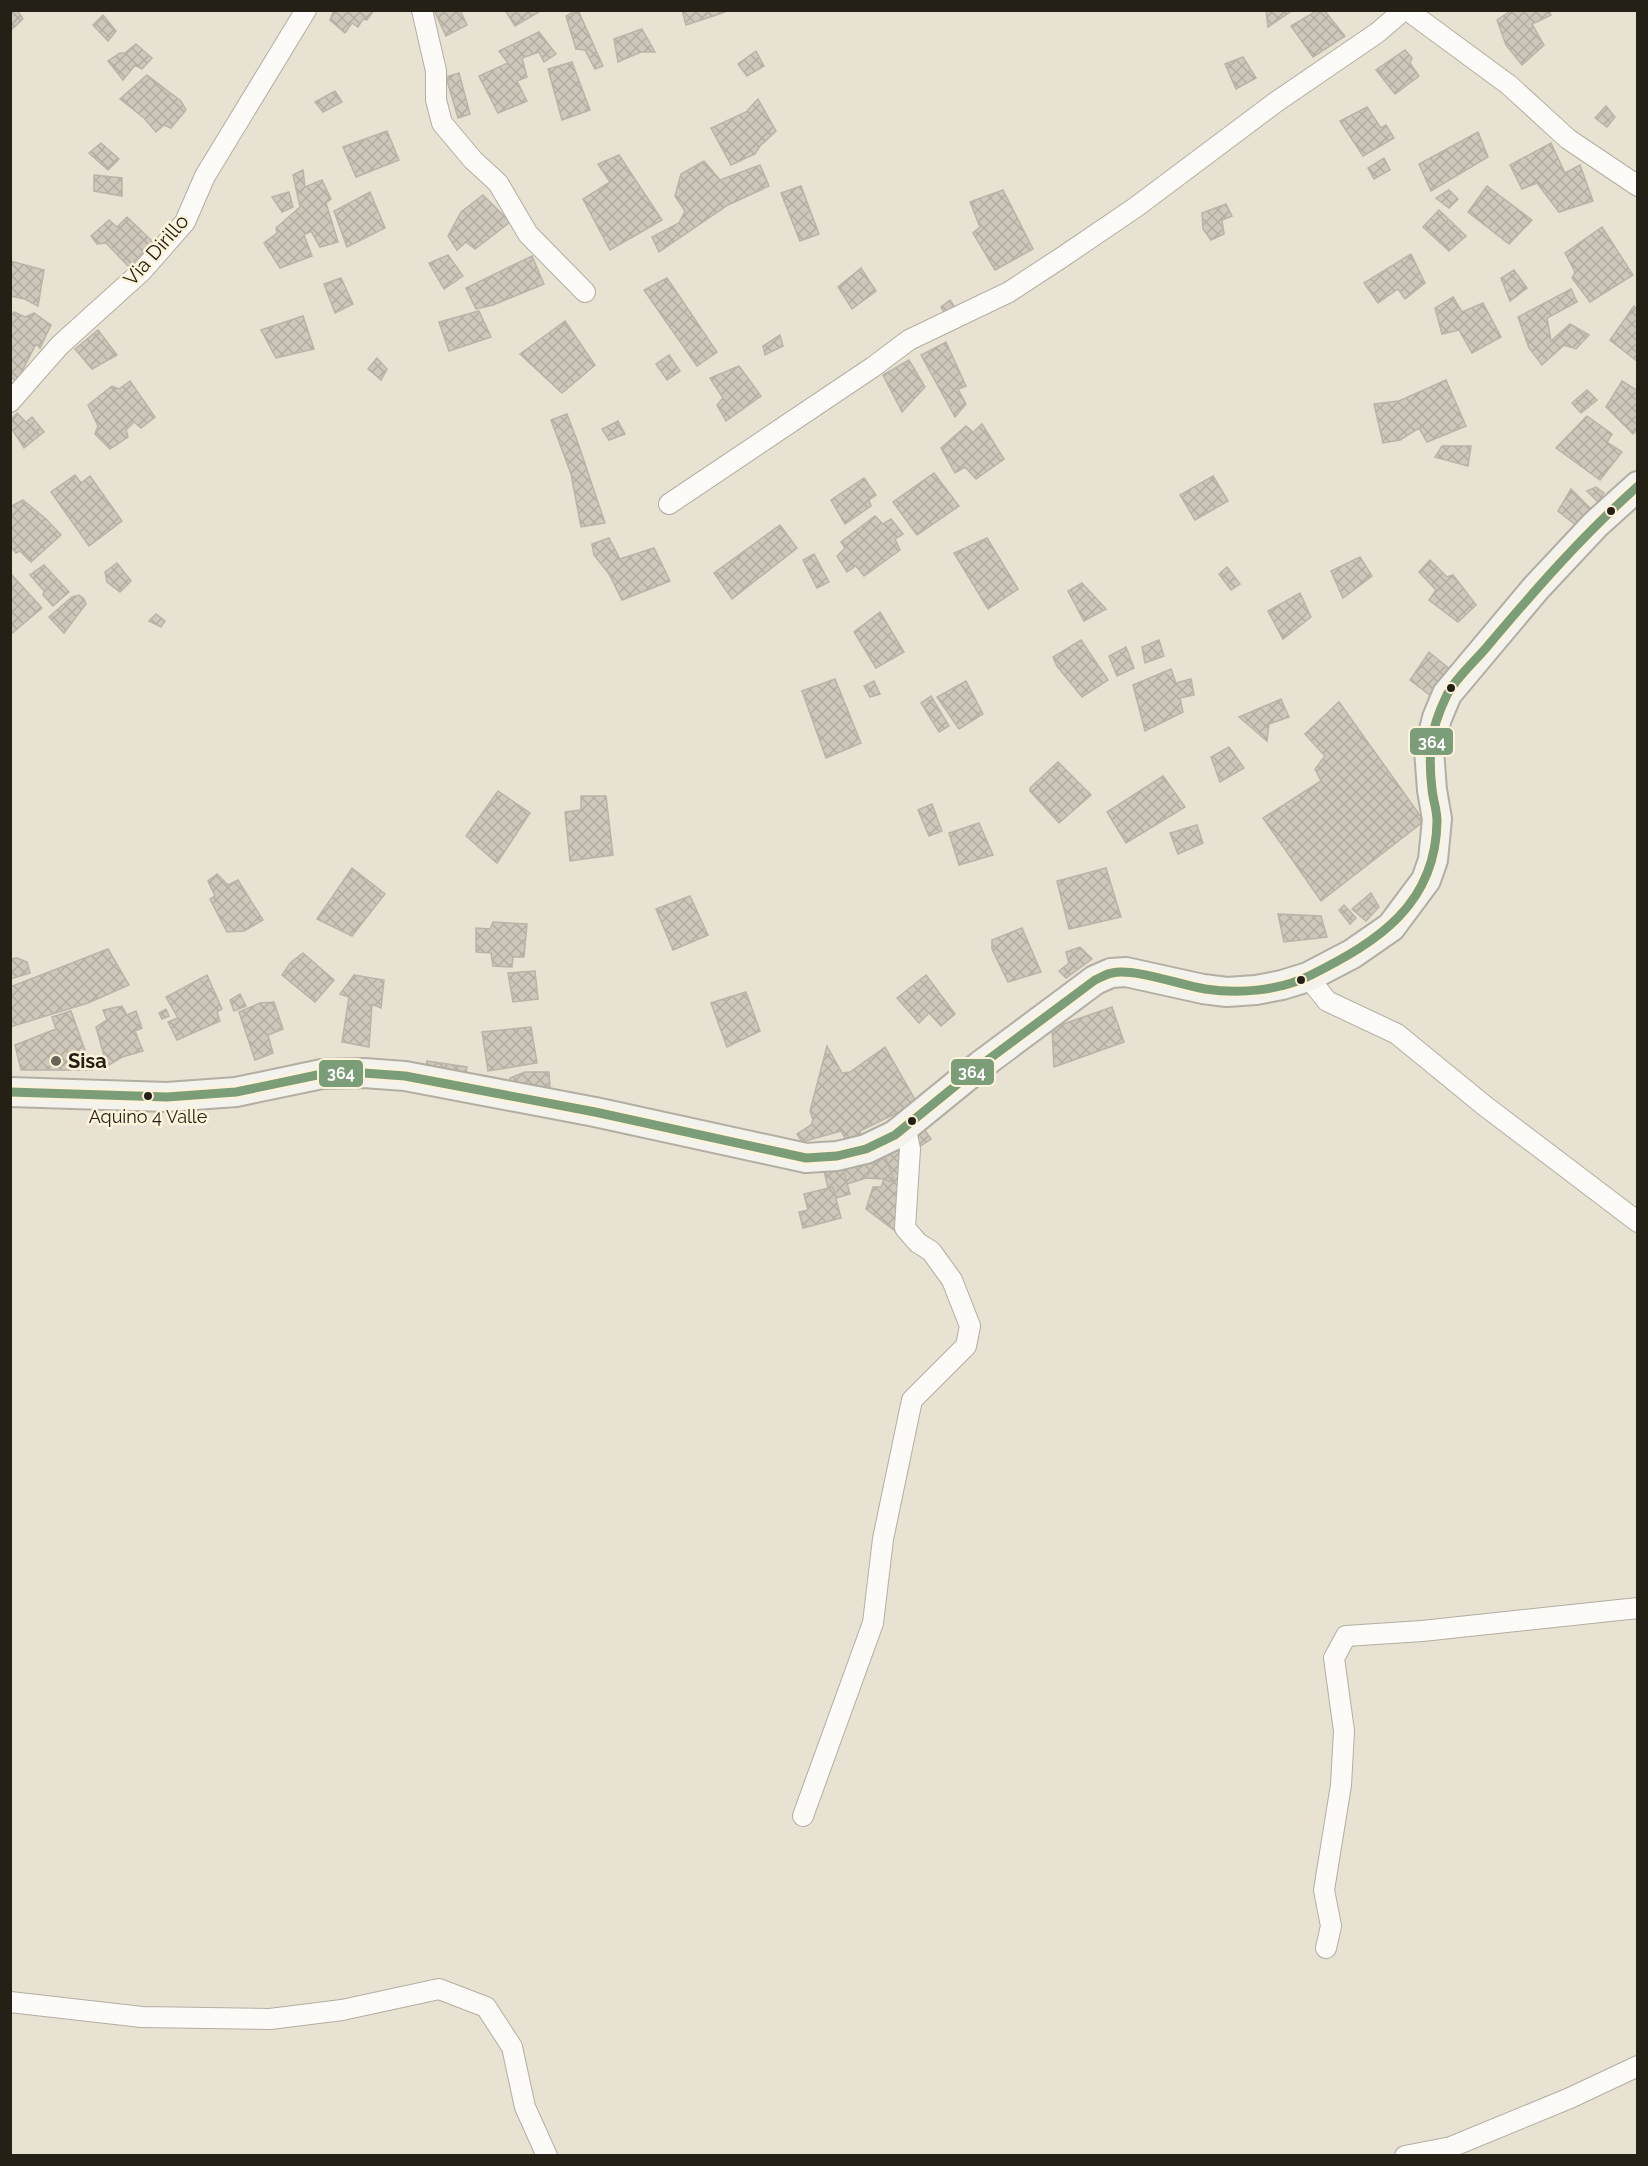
<svg xmlns="http://www.w3.org/2000/svg" width="1648" height="2166" font-family="Raleway,sans-serif">
  <style>
    .building { fill: url(#building-cross-hatch); stroke: #bab3a8; stroke-width: 1.5 }
    .lines { fill: none; stroke-linecap: round; stroke-linejoin: round }
    .street-casing { stroke: #b3aea2; stroke-width: 22 }
    .secondary-casing { stroke: #b3aea2; stroke-width: 32 }
    .street { stroke: #fcfbf8; stroke-width: 20 }
    .secondary { stroke: #f3f2ec; stroke-width: 28 }
    .bus-1-casing { stroke: #fdf3db; stroke-width: 14 }
    .bus-1 { stroke: #7b9d78; stroke-width: 9 }
    .bus-dot { fill: #252016; stroke: #fdf3db; stroke-width: 2 }
    .poi-dot { fill: #696458; stroke: #fdf3db; stroke-width: 2 }
    .labels { text-anchor: middle; dominant-baseline: central; stroke-width: 5; stroke-linejoin: round; paint-order: stroke }
    .bus-label { font-size: 18px; fill: #252016; stroke: #fdf3db }
    .street-label { font-size: 20px; fill: #252016; stroke: #fdf3db }
    .poi-label { font-size: 20px; font-weight: bold; fill: #252016; stroke: #fdf3db; text-anchor: start }
    .line-badge { stroke: #fdf3db; stroke-width: 2 }
    .badge-label { font-size: 16px; text-anchor: middle; font-weight: bold; fill: #fff }
  </style>
  <defs>
    <pattern id="building-cross-hatch" width="8" height="8" patternUnits="userSpaceOnUse" patternTransform="scale(1.5)"><rect width="8" height="8" fill="#cec7bb"/><path d="M0 0l8 8M0 8l8-8" fill="none" stroke="#b1aba0"/></pattern>
  </defs>
  <rect width="100%" height="100%" fill="#e8e2d2"/>
  <path class="building" d="M10 10H17L23 19 10 31Z
    M334 10H374L367 20 363 19 358 27 352 23 345 33 330 20Z
    M434 10H460L467 25 446 36Z
    M505 10H542L515 26Z
    M576 10H578L603 66 595 69 585 50 576 49 566 16Z
    M682 10H724L725 12 686 25Z
    M1266 10H1293L1268 27Z
    M1318 10H1324L1345 36 1313 57 1291 26Z
    M1512 10H1549L1551 15 1532 24 1544 45 1522 65 1506 45 1497 20Z
    M103 15 116 31 108 41 93 25Z
    M642 29 655 52H641L618 62 614 39Z
    M539 32 556 54 544 62 539 52 522 58 527 77 517 81 527 101 498 113 479 76 508 63 499 51Z
    M136 44 152 58 142 69 135 65 123 80 108 61 120 53H125Z
    M1405 50 1412 58 1410 63 1419 76 1395 94 1376 70Z
    M756 51 764 66 747 76 738 64Z
    M1243 57 1256 78 1236 89 1225 64Z
    M572 62 590 110 562 120 548 69Z
    M459 73 470 114 458 118 446 77Z
    M147 75 181 101 186 110 171 128 164 125 156 132 144 118 120 99Z
    M335 91 342 102 323 112 315 102Z
    M758 99 776 131 760 146 755 154 731 165 711 128 746 112Z
    M1606 106 1615 117 1607 127 1595 118Z
    M1367 107 1381 128 1386 125 1394 138 1363 156 1340 121Z
    M387 131 399 160 356 177 343 147Z
    M1478 132 1488 157 1431 191 1419 164Z
    M101 143 119 159 108 170 89 153Z
    M1551 143 1565 173 1580 165 1593 201 1559 212 1537 183 1522 189 1510 165Z
    M619 155 662 220 610 250 583 199 610 182 598 164Z
    M1384 158 1390 170 1374 179 1368 168Z
    M704 161 720 180 760 165 769 186 728 205 659 252 652 237 679 223 685 211 675 196 681 174Z
    M303 170 305 187 322 180 331 199 326 203 338 242 320 247 311 231 304 235 312 256 280 268 264 243 277 233 276 228 300 207 293 175Z
    M94 175 122 178V196L94 191Z
    M801 186 819 234 800 241 781 193Z
    M1487 186 1532 220 1509 244 1468 212Z
    M1003 190 1033 249 995 270 973 233 980 227 970 202Z
    M1449 190 1458 199 1449 208 1436 198Z
    M289 192 293 207 282 212 272 197Z
    M370 192 385 228 347 247 334 211Z
    M483 195 510 222 475 249 466 242 457 250 448 236 461 212Z
    M1226 204 1232 216 1222 220 1224 234 1211 240 1203 229 1202 213Z
    M1439 210 1466 236 1449 251 1423 227Z
    M127 217 153 242 129 267 106 243 97 244 91 236 109 220 117 227Z
    M1602 227 1633 275 1590 302 1572 278 1575 272 1565 253Z
    M1411 254 1425 283 1405 299 1398 289 1378 303 1364 283Z
    M448 255 463 276 444 289 429 263Z
    M532 256 544 284 493 305 476 309 466 288Z
    M10 261 44 270 38 306 25 299 10 296Z
    M861 268 876 291 852 309 838 287Z
    M1514 270 1527 288 1510 301 1501 278Z
    M341 278 353 304 335 313 324 284Z
    M667 278 717 352 697 366 644 290Z
    M1571 289 1577 302 1547 318 1551 341 1570 324 1589 335 1576 349 1564 345 1542 365 1529 348 1518 317Z
    M1453 297 1462 312 1483 303 1501 337 1472 353 1459 330 1442 334 1435 308Z
    M950 300 956 309 946 316 941 307Z
    M1634 306 1638 310V362L1610 340Z
    M479 311 491 337 449 351 439 322Z
    M14 312 25 317 34 313 51 325 40 348 36 344 17 381 10 377V318Z
    M303 316 314 349 276 358 261 330Z
    M565 321 595 365 562 393 520 354Z
    M98 330 117 355 92 369 75 349Z
    M780 335 783 346 765 355 763 346Z
    M946 342 966 386 958 389 966 404 955 417 921 355Z
    M669 355 680 371 667 380 656 364Z
    M377 358 387 369 381 380 368 369Z
    M909 360 925 387 902 412 883 375Z
    M739 366 761 396 726 421 717 405 723 398 710 378Z
    M1446 380 1466 426 1427 442 1419 428 1400 440 1383 443 1374 404 1399 401Z
    M130 381 155 417 141 428 134 422 126 430 128 437 110 449 95 434 98 426 88 405 112 386 119 389Z
    M1622 381 1638 391V429L1633 434 1606 407Z
    M1587 390 1597 400 1581 413 1572 403Z
    M17 413 26 422 32 417 44 432 24 448 10 426V421Z
    M567 414 578 443 605 523 581 527 571 474 551 420Z
    M1587 416 1612 434 1607 442 1622 452 1600 480 1556 448Z
    M618 421 625 434 609 440 602 429Z
    M982 424 1004 459 976 479 965 467 955 473 941 448 966 426 973 432Z
    M1442 446H1471L1468 466 1435 457Z
    M934 473 959 506 917 535 893 502Z
    M75 475 81 483 90 476 122 521 89 546 51 492Z
    M1213 476 1228 501 1195 520 1180 495Z
    M864 478 876 495 869 500 871 506 845 524 831 500Z
    M1596 487 1604 493 1598 502 1587 491Z
    M1571 489 1591 509 1577 526 1558 511Z
    M23 500 46 519 61 535 31 562 20 551 16 553 10 546V507Z
    M875 516 883 524 891 519 903 534 895 539 900 550 864 576 856 566 847 572 837 556 845 548 841 542Z
    M780 525 797 548 732 599 714 573Z
    M609 538 620 559 654 548 670 581 622 600 609 574 594 555 592 544Z
    M987 538 1018 589 988 609 954 553Z
    M814 554 829 582 817 588 803 560Z
    M1360 557 1372 576 1343 598 1331 571Z
    M1430 560 1447 577 1453 575 1476 605 1458 622 1429 600 1436 590 1419 572Z
    M117 563 131 581 120 592 107 582 105 572Z
    M44 565 69 592 53 606 43 595 44 591 30 575Z
    M1227 567 1240 584 1231 590 1219 574Z
    M10 573 42 608 11 634H10Z
    M1082 583 1106 609 1084 621 1068 591Z
    M1300 593 1311 617 1283 639 1268 611Z
    M79 595 84 599 86 604 64 633 49 617 72 597Z
    M880 612 904 652 876 668 854 632Z
    M156 614 165 621 161 627 149 621Z
    M1081 640 1108 680 1082 697 1057 666 1053 657Z
    M1159 640 1164 656 1145 663 1142 647Z
    M1126 647 1134 668 1117 676 1109 656Z
    M1429 652 1451 670 1431 696 1410 680Z
    M1171 669 1176 683 1191 679 1194 695 1180 698 1183 712 1145 731 1133 685Z
    M835 679 861 743 826 758 802 691Z
    M874 681 880 694 870 697 864 686Z
    M966 681 983 714 959 729 937 697Z
    M931 696 949 726 939 732 921 703Z
    M1281 699 1289 717 1269 724 1267 741 1239 717Z
    M1339 702 1424 821 1321 901 1263 818 1321 781 1315 769 1325 756 1305 734Z
    M1229 747 1244 768 1220 782 1211 757Z
    M1058 762 1091 795 1059 823 1030 791V788Z
    M1163 776 1185 807 1126 843 1107 812Z
    M498 791 530 813 497 863 466 836Z
    M581 796H606L613 855 570 861 565 812 581 810Z
    M932 804 942 831 929 836 918 810Z
    M979 823 993 855 959 865 949 833Z
    M1197 825 1203 843 1178 854 1170 833Z
    M352 868 385 894 352 936 317 919Z
    M1106 868 1121 917 1069 929 1057 881Z
    M217 874 228 885 238 880 263 920 244 931 227 932 210 899 215 896 208 881Z
    M1371 893 1379 907 1366 921 1352 909Z
    M690 896 708 935 673 950 656 909Z
    M1344 905 1356 918 1350 924 1339 910Z
    M1278 914 1321 916 1327 937 1284 942Z
    M493 922 527 924 524 957H513L512 967 493 966 491 953 476 952V928L490 929Z
    M1022 928 1041 972 1008 982 992 949V940Z
    M1080 947 1092 959 1066 978 1059 971 1069 963 1066 952Z
    M108 949 129 985 88 1003 10 1027V987Z
    M303 953 334 980 315 1002 282 975 290 963Z
    M17 958 27 962 30 973 10 979V959Z
    M535 971 538 999 513 1002 508 973Z
    M207 975 222 1009 217 1012 220 1021 177 1040 168 1022 178 1018 166 997Z
    M354 975 384 980 381 1008 372 1004 369 1047 342 1042 349 997 340 994Z
    M926 975 955 1014 941 1026 929 1013 919 1023 897 998Z
    M746 992 760 1031 727 1047 711 1003Z
    M240 994 246 1006 234 1011 230 1000Z
    M274 1002 283 1029 268 1035 273 1053 255 1060 239 1012 260 1003Z
    M122 1006 127 1015 136 1011 142 1028 135 1031 143 1051 122 1057 107 1066 96 1027 107 1020 103 1010Z
    M1112 1007 1124 1042 1054 1067 1052 1028Z
    M166 1009 169 1016 162 1019 159 1013Z
    M71 1011 92 1070H21L15 1045 56 1029 52 1017Z
    M531 1027 537 1063 488 1071 482 1032Z
    M827 1046 842 1073 850 1072 885 1047 917 1103 860 1131 861 1137 848 1143 841 1131 802 1142 797 1134 811 1125 813 1120 810 1111Z
    M427 1061 467 1067 465 1078 425 1071Z
    M525 1072H549L550 1087H510V1078Z
    M924 1129 931 1139 916 1149 909 1139Z
    M907 1150 898 1233 866 1209 873 1187H881L884 1179 895 1183 883 1151Z
    M883 1151 895 1183 884 1179 866 1178Z
    M877 1159 866 1178 847 1184 842 1166Z
    M842 1166 850 1194 836 1198 833 1187 828 1188 824 1171Z
    M833 1187 841 1218 803 1228 799 1212 808 1210 804 1194Z"/>
  <g class="lines">
    <g class="street-casing">
      <path id="street" d="M422 10 436 71V100L442 123 473 160 498 183 528 234 585 292
        M1407 10 1509 85 1568 139 1638 186
        M10 402 60 345 142 271 185 222 205 176 306 10
        M669 504 873 367 909 340 1009 292 1061 258 1136 207 1276 102 1377 33 1404 10
        M1308 977 1327 1001 1397 1034 1485 1106 1638 1222
        M803 1816 873 1623 883 1539 912 1400 966 1346 970 1326 952 1280 931 1251 918 1243 905 1228 910 1149 905 1126
        M1326 1948 1331 1926 1324 1890 1341 1785 1344 1731 1334 1658 1346 1636 1422 1631 1638 1608
        M10 2002 142 2017 270 2019 342 2010 439 1989 486 2007 512 2047 525 2107 547 2156
        M1405 2156 1451 2147 1570 2098 1638 2066"/>
    </g>
    <g class="secondary-casing">
      <path id="secondary" d="M10 1092 167 1097 236 1092 322 1074 364 1073 405 1076 595 1112 806 1158 837 1156 866 1149 895 1135 981 1065 1095 980 1111 973 1126 972 1203 989 1227 992 1256 990 1282 985 1308 977 1352 954 1391 927 1426 880 1433 860 1437 819 1432 790 1429 750 1437 718 1447 694 1536 588 1595 525 1638 486"/>
    </g>
    <use href="#street" class="street"/>
    <use href="#secondary" class="secondary"/>
    <g class="bus-1-casing">
      <path id="bus-1" d="M10 1092 167 1097 236 1092 322 1074 364 1073 405 1076 595 1112 806 1158 837 1156 866 1149 895 1135 981 1065 1095 980C1100 978 1106 974 1112 973 1135 968 1180 985 1205 989 1239 994 1280 991 1311 975 1379 941 1436 904 1437 821 1437 810 1433 800 1432 789 1428 754 1430 730 1446 697 1453 681 1474 662 1486 648 1534 591 1582 536 1638 486"/>
    </g>
    <use href="#bus-1" class="bus-1"/>
  </g>
  <g class="bus-dot">
    <circle cx="1611" cy="511" r="5"/>
    <circle cx="1451" cy="688" r="5"/>
    <circle cx="1301" cy="980" r="5"/>
    <circle cx="148" cy="1096" r="5"/>
    <circle cx="912" cy="1121" r="5"/>
  </g>
  <circle class="poi-dot" cx="56" cy="1061" r="6"/>
  <g class="labels">
    <g class="bus-label">
      <text x="148" y="1116">Aquino 4 Valle</text>
    </g>
    <g class="street-label">
      <text transform="translate(156 250) rotate(-49)">Via Dirillo</text>
    </g>
    <g class="poi-label">
      <text x="68" y="1061">Sisa</text>
    </g>
  </g>
  <g class="line-badge">
    <rect x="1409" y="727" width="45" height="29" rx="6" fill="#7b9d78"/>
    <rect x="950" y="1058" width="45" height="28" rx="6" fill="#7b9d78"/>
    <rect x="318" y="1059" width="46" height="29" rx="6" fill="#7b9d78"/>
  </g>
  <g class="badge-label">
    <text x="1432" y="748">364</text>
    <text x="972" y="1078">364</text>
    <text x="341" y="1079">364</text>
  </g>
  <rect width="1648" height="2166" fill="none" stroke="#252016" stroke-width="24"/>
</svg>
